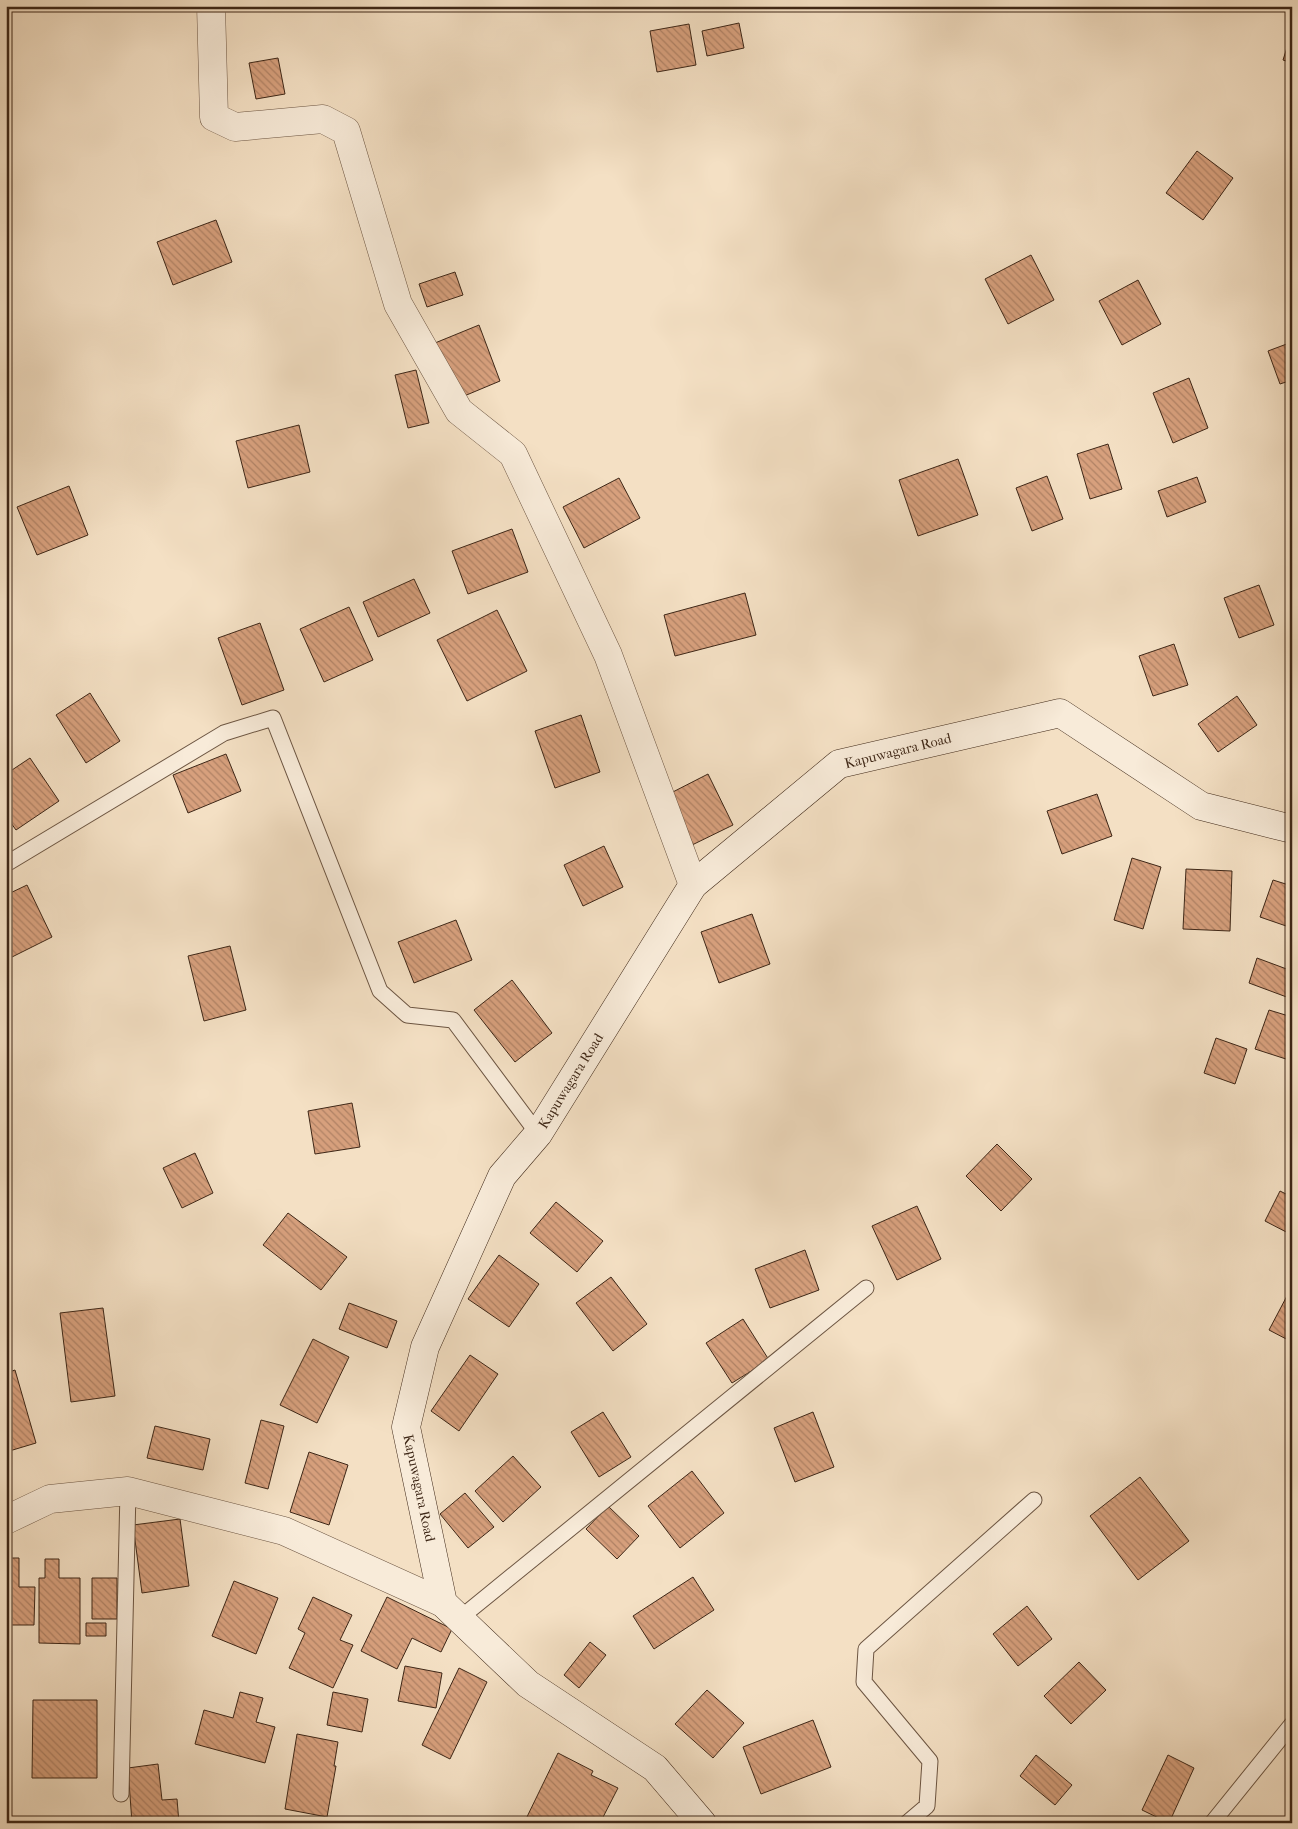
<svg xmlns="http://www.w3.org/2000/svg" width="1298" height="1829" font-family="'IM FELL French Canon',serif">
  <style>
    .building { fill: url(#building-back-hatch); stroke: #3e2717 }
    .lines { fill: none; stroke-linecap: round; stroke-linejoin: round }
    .lane-casing { stroke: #6c5542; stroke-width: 17 }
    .street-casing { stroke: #6c5542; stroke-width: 29 }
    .secondary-casing { stroke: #3e2717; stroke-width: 29 }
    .lane { stroke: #f8ebd9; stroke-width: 15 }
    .street { stroke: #f8ebd9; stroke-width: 28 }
    .secondary { stroke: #f8ebd9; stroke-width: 28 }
    .labels { text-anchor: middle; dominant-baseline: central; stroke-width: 4.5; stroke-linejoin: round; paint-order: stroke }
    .street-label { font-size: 14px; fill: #3e2717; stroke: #f8ebd9 }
  </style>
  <defs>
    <pattern id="building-back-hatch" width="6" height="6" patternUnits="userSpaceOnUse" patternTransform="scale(1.25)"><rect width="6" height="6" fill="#d7a07d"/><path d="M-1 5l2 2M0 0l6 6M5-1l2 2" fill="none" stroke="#b08265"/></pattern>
  </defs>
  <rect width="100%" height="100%" fill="#f4e0c4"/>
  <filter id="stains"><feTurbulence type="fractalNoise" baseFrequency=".004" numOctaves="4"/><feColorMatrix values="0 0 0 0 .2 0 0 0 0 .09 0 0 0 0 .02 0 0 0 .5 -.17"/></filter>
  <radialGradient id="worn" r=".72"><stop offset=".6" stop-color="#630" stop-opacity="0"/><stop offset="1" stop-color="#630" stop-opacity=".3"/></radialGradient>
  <path class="building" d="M739 23 744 48 707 56 702 31Z
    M689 24 696 65 657 72 650 31Z
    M1292 32V63L1283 60Z
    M278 58 285 94 256 99 249 63Z
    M1197 151 1233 178 1203 220 1166 193Z
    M216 220 232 262 173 285 157 242Z
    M1031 255 1054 300 1008 324 985 279Z
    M455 272 463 295 427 307 419 284Z
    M1138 280 1161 324 1122 345 1099 301Z
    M479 325 500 381 457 399 435 343Z
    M1292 342V380L1280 384 1268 351Z
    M416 370 429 423 408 428 395 375Z
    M1189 378 1208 428 1173 443 1153 393Z
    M299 425 310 472 248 488 236 441Z
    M1108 444 1122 489 1090 499 1077 454Z
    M958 459 978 515 918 536 899 480Z
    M1047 476 1063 519 1032 531 1016 488Z
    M1197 477 1206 502 1167 517 1158 491Z
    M619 478 640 518 584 548 563 507Z
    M69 486 88 535 37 555 17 507Z
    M512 529 528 572 468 594 452 551Z
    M414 579 430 613 378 637 363 602Z
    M1259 585 1274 625 1239 638 1224 598Z
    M745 593 756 635 675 656 664 615Z
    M349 607 373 660 324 682 300 629Z
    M497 610 527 671 467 701 437 640Z
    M260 623 284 690 242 705 218 638Z
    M1174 644 1188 685 1153 696 1139 656Z
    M90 693 120 741 86 763 56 715Z
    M1237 696 1257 725 1218 752 1198 724Z
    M581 715 600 772 555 788 535 731Z
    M226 754 241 791 188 813 173 775Z
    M30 758 59 801 16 830 6 816V774Z
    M708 774 733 825 690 846 665 796Z
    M1097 794 1112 836 1062 854 1047 811Z
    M604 846 623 887 583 906 564 865Z
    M1132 858 1161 867 1143 929 1114 920Z
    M1186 869 1232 871 1230 931 1183 929Z
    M1273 880 1292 886V928L1260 917Z
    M27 885 52 937 6 960V895Z
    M752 914 770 964 719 983 701 932Z
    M456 920 472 960 414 983 398 942Z
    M230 946 246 1010 204 1021 188 956Z
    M1257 958 1292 971V999L1249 983Z
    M512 980 552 1033 515 1062 474 1010Z
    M1269 1010 1292 1017V1051L1289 1060 1255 1049Z
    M1216 1038 1247 1049 1235 1084 1204 1073Z
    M352 1103 360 1147 315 1154 308 1111Z
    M997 1144 1032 1179 1001 1211 966 1176Z
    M195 1153 213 1193 182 1208 163 1168Z
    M1280 1191 1292 1197V1235L1265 1221Z
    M556 1202 603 1241 577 1272 530 1233Z
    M917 1206 941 1259 897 1280 872 1226Z
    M288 1213 347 1257 321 1290 263 1245Z
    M805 1250 819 1290 770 1308 755 1269Z
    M499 1255 539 1284 509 1327 468 1299Z
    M611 1277 647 1324 613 1351 576 1303Z
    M1288 1294 1292 1296V1342L1269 1330Z
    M349 1303 397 1321 387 1348 339 1329Z
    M103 1308 115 1396 71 1402 60 1313Z
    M743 1319 769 1360 732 1383 706 1343Z
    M313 1339 349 1357 317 1423 280 1405Z
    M470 1355 498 1374 459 1431 431 1411Z
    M15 1370 36 1443 6 1452V1373Z
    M603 1412 631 1457 599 1477 571 1432Z
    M813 1412 834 1467 795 1482 774 1428Z
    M261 1420 284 1426 268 1489 245 1483Z
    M155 1426 210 1439 203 1470 147 1458Z
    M309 1452 348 1465 329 1525 290 1512Z
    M513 1456 541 1487 503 1522 475 1491Z
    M692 1471 724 1513 680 1548 648 1506Z
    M1140 1477 1189 1541 1138 1580 1090 1516Z
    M465 1493 494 1527 468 1548 440 1514Z
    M608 1506 639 1536 617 1559 586 1529Z
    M180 1519 189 1586 142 1593 133 1525Z
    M6 1558H19V1587H35L34 1625H6Z
    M45 1559H59V1578H80V1644L39 1643V1578H45Z
    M693 1577 714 1610 654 1649 633 1616Z
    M92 1578H117V1619H92Z
    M234 1581 278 1598 256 1654 212 1636Z
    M313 1597 352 1615 340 1640 353 1645 333 1688 289 1668 305 1633 298 1629Z
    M387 1597 452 1629 441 1652 412 1638 397 1669 361 1651Z
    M1027 1606 1052 1639 1018 1666 993 1634Z
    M86 1623H106V1636H86Z
    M590 1642 606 1655 579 1688 564 1675Z
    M1079 1662 1106 1690 1071 1724 1044 1696Z
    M405 1666 442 1673 436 1708 398 1701Z
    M459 1668 487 1682 450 1759 422 1745Z
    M707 1690 744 1723 713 1758 675 1724Z
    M240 1692 263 1698 256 1722 275 1727 265 1763 195 1744 204 1710 233 1718Z
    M333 1692 368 1699 362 1732 327 1725Z
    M33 1700H97V1778H32Z
    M813 1720 831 1767 761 1794 743 1747Z
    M297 1734 338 1742 334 1766H336L327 1817 285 1809Z
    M558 1753 593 1771 591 1775 618 1788 600 1823H524Z
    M1036 1755 1072 1785 1055 1805 1020 1776Z
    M1168 1755 1194 1768 1169 1823 1142 1810Z
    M158 1764 162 1800 177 1799 179 1823H132L128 1768Z
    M1292 1811V1823H1280Z"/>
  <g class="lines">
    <g class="lane-casing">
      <path id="lane" d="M6 864 224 733 273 718 380 991 407 1015 453 1020 538 1134
        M459 1619 866 1288
        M121 1794 128 1491
        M907 1823 927 1806 930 1761 864 1682 866 1649 1034 1500
        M1212 1823 1292 1724"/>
    </g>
    <g class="street-casing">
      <path id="street" d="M211 6 214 117 235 127 323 119 346 131 398 304 459 411 513 454 608 655 693 885
        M6 1520 50 1499 128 1491 284 1531 443 1603"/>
    </g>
    <g class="secondary-casing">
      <path id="secondary" d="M702 1823 655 1768 528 1684 443 1603 406 1427 425 1347 502 1176 538 1134 693 885 839 764 1060 713 1201 806 1292 829"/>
    </g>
    <use href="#lane" class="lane"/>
    <use href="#street" class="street"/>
    <use href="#secondary" class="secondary"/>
  </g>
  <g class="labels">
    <g class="street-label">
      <text transform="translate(898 751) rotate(-14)">Kapuwagara Road</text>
      <text transform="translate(571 1081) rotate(-58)">Kapuwagara Road</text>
      <text transform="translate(419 1488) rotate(78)">Kapuwagara Road</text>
    </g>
  </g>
  <rect width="1298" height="1829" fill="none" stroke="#f4e0c4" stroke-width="25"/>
  <rect x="8" y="8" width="1283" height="1814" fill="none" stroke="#3e2717" stroke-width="2.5"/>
  <rect x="12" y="12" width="1273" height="1804" fill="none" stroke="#3e2717"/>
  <rect width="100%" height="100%" filter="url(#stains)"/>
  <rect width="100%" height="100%" fill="url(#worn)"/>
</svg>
